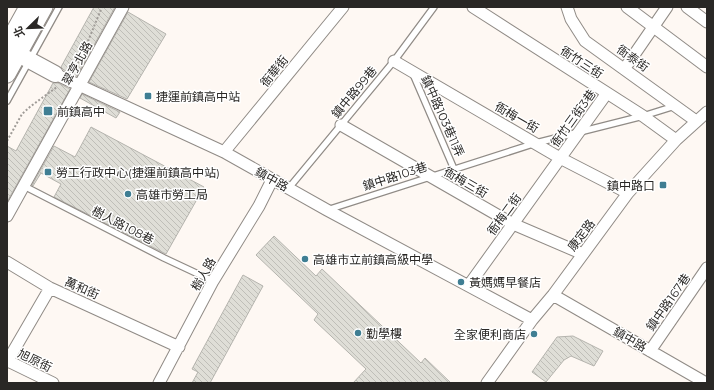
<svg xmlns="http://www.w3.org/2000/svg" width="714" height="390" font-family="Montserrat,'Noto Sans TC',sans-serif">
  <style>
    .building { fill: url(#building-back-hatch); stroke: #b5b4ae }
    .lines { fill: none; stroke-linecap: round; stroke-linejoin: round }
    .lane-casing { stroke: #908b86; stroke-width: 8 }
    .street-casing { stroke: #908b86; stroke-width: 13 }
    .secondary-casing { stroke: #908b86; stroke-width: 18 }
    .primary-casing { stroke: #908b86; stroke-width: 19 }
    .path { stroke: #9f9b97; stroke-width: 2; stroke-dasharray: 2 2; stroke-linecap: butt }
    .lane { stroke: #fff; stroke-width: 5.5 }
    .street { stroke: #fff; stroke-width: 11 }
    .secondary { stroke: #fff; stroke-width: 16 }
    .primary { stroke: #fff; stroke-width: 17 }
    .poi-dot { fill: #3f7e93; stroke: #fff; stroke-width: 1.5 }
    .labels { text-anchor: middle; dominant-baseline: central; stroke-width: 3; stroke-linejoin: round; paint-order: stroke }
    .street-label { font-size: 12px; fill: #292725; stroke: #fff }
    .poi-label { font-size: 12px; fill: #292725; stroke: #fff; text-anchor: start }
  </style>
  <defs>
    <pattern id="building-back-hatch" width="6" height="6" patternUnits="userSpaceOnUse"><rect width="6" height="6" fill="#dfded7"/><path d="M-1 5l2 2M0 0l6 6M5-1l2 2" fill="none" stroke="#bfbeb8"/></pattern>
  </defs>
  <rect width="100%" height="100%" fill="#fef8f3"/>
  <path class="building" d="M94 7H115L77 76 64 70 61 67Z
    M128 12 166 34 127 99 89 82Z
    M53 83H58L70 89 7 202V146L16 151Z
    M82 94 120 112 116 118 80 98Z
    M91 127 204 187 166 254 54 197 61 184 41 173 33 186 32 185 54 146 75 157Z
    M274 236 316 276 322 269 421 363 425 358 451 383H353L366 369 314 320 318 314 256 255Z
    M243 275 263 286 210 383H192L198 372 192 369Z
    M573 336 603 351 594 366 571 356 564 360 546 382 532 372 557 337Z"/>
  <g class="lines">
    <g class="lane-casing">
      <path id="lane" d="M413 74 454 169
        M7 101 59 7
        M24 186 164 258 213 281
        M288 189 394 61 434 7
        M327 210 536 143 643 116 675 106"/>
    </g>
    <g class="street-casing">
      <path id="street" d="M473 7 643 116 676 140
        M567 7 571 19 585 41 696 121
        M627 7 707 67
        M687 7 707 22
        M394 61 560 158 628 193
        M625 68 667 7
        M55 74 224 152 327 210 532 320
        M341 125 513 224 583 254
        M224 152 343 7
        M7 216 123 7
        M7 262 50 288 179 347
        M469 285 607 93
        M553 295 706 383
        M650 351 707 268
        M8 361 53 383
        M7 362 50 288
        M159 383 213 281 259 206 272 180
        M487 383 532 320 553 295 628 193 676 140 707 112"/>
    </g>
    <g class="secondary-casing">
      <path id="secondary" d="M7 48 55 74"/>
    </g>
    <g class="primary-casing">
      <path id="primary" d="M7 45 28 7
        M7 74 44 7"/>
    </g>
    <path class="path" d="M74 70 84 51 102 7
      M7 141 22 114 31 106 57 87"/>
    <use href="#lane" class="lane"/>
    <use href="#street" class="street"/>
    <use href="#secondary" class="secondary"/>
    <use href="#primary" class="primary"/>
  </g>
  <g class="poi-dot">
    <rect x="144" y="92" width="8" height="8" rx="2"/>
    <rect x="43" y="106" width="10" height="10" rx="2"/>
    <rect x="44" y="168" width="8" height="8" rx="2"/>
    <rect x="659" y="181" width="8" height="8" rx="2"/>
    <circle cx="128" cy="194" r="4"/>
    <circle cx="305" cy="259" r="4"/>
    <circle cx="461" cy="282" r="4"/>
    <circle cx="358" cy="333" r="4"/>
    <circle cx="534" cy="334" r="4"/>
  </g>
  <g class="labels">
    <g class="street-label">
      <text transform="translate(633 58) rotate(35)">衙泰街</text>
      <text transform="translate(582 62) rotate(33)">衙竹三街</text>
      <text transform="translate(77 63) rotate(-61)">翠亨北路</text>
      <text transform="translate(274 71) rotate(-51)">衙華街</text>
      <text transform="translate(354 92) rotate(-50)">鎮中路99巷</text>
      <text transform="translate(443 116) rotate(66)">鎮中路103巷11弄</text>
      <text transform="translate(517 117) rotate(30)">衙梅一街</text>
      <text transform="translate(573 118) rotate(-54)">衙竹三街3巷</text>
      <text transform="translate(395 176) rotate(-18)">鎮中路103巷</text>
      <text transform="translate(272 179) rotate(29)">鎮中路</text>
      <text transform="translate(466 182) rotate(30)">衙梅三街</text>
      <text transform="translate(504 214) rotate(-54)">衙梅二街</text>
      <text transform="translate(123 225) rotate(27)">樹人路108巷</text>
      <text transform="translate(581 235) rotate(-53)">康定路</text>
      <text transform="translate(203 274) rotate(-60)">樹人路</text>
      <text transform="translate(82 288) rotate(24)">萬和街</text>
      <text transform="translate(668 302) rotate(-55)">鎮中路167巷</text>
      <text transform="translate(630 339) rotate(30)">鎮中路</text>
      <text transform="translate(35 360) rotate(26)">旭原街</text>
    </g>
    <g class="poi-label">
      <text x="156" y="96">捷運前鎮高中站</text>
      <text x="57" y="111">前鎮高中</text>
      <text x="56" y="172">勞工行政中心(捷運前鎮高中站)</text>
      <text x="655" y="185" text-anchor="end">鎮中路口</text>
      <text x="136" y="194">高雄市勞工局</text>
      <text x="313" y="259">高雄市立前鎮高級中學</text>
      <text x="469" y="282">黃媽媽早餐店</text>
      <text x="366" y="333">勤學樓</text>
      <text x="526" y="334" text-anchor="end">全家便利商店</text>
    </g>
  </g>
  <rect width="714" height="390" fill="none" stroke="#292725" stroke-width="16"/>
  <g transform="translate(28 28) rotate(247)" stroke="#ffffff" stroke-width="3" paint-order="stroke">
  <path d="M0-3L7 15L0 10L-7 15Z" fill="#292725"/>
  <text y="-6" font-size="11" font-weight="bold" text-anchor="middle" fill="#292725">北</text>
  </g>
</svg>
